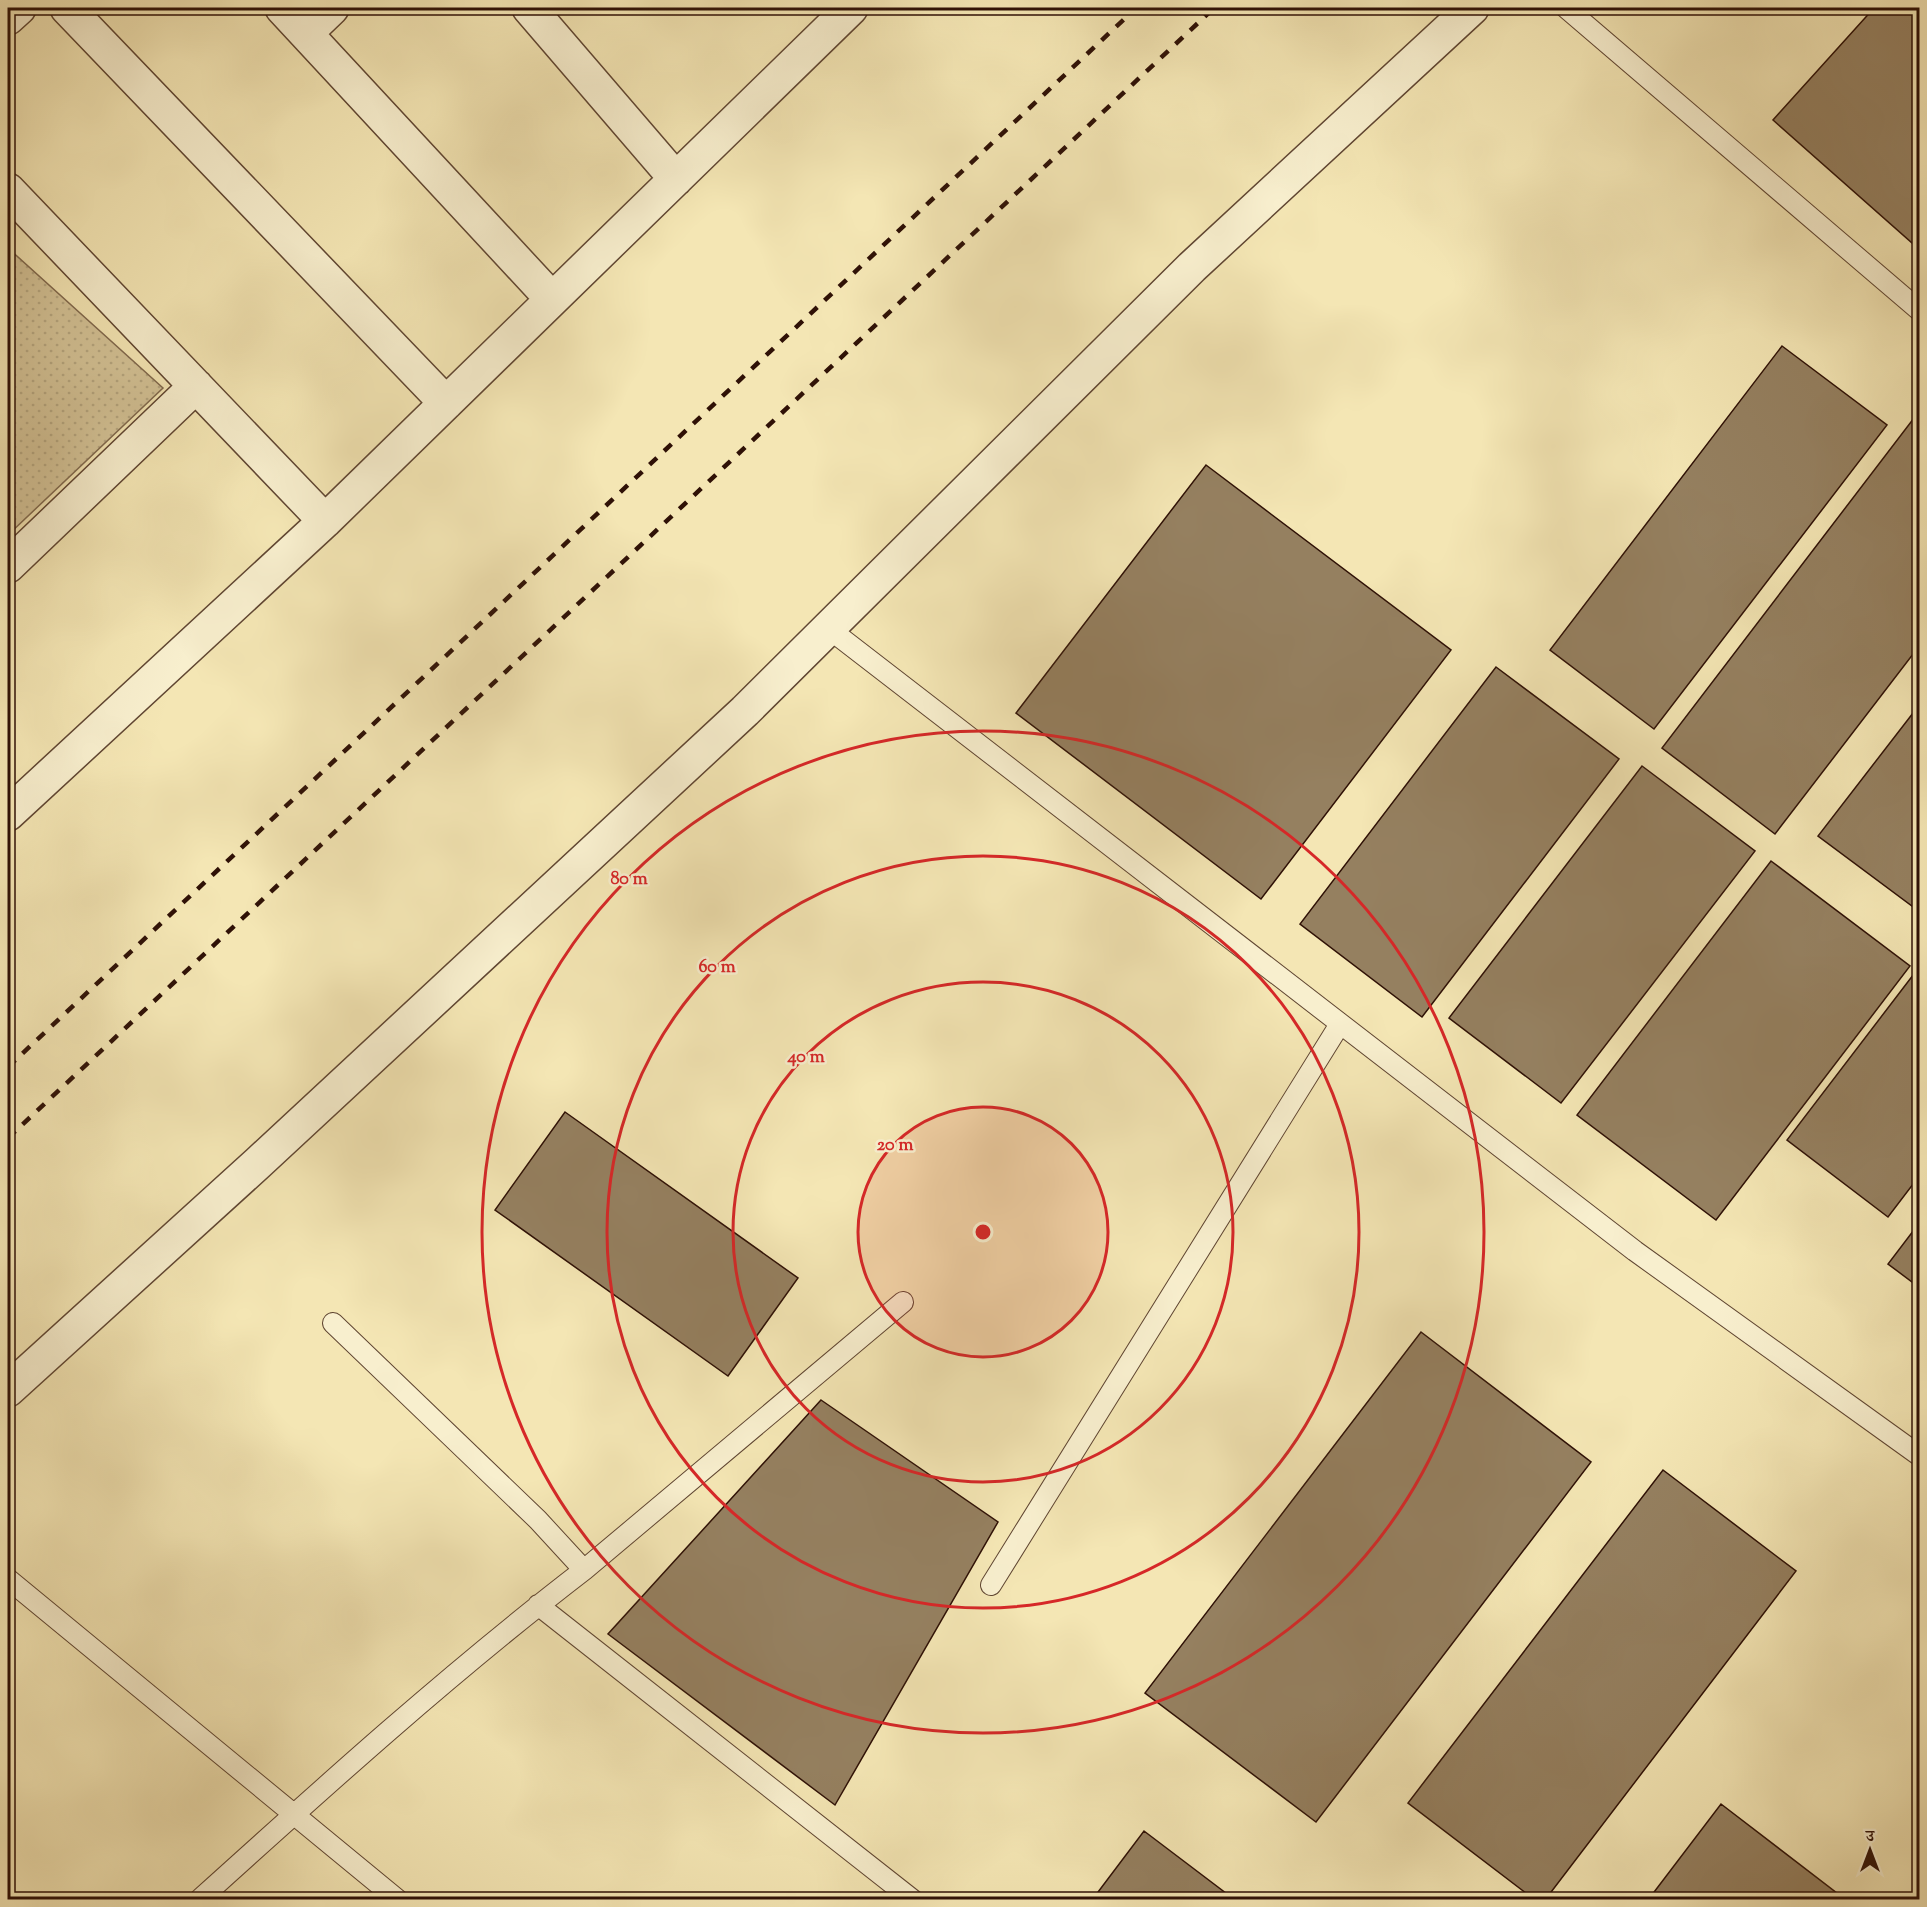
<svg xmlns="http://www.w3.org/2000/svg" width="1927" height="1907" font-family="'Sorts Mill Goudy','Noto Serif Devanagari',serif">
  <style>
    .park { fill: url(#park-dots); stroke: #816a4e; stroke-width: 1.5 }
    .building { fill: #958060; stroke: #2f1106; stroke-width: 1.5 }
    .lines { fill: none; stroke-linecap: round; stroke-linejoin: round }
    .lane-casing { stroke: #604632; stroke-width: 22 }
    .street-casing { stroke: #604632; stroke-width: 36 }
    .lane { stroke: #f8efce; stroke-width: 20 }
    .street { stroke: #f8efce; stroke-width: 33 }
    .rail { stroke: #2f1106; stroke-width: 4.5; stroke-dasharray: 10 10; stroke-linecap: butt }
    .ring { fill: none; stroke: #d62828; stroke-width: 3 }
    .centre { fill: #d62828; stroke: #f8efce; stroke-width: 3 }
    .ring-label { font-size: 18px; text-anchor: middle; font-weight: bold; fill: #d62828; stroke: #f8efce; stroke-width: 5; stroke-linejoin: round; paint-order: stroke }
  </style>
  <defs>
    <pattern id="park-dots" width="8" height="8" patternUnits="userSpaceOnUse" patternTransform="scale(1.5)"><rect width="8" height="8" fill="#d3c296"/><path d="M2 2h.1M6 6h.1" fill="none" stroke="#b5a680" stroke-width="1.8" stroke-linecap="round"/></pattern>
  </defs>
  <rect width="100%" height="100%" fill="#f4e6b4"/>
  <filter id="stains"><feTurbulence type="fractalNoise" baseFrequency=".00333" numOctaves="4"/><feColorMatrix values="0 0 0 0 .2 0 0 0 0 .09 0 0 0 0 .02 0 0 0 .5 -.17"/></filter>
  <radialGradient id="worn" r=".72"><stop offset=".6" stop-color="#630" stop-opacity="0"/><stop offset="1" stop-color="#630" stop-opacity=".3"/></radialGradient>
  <path class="park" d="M8 248 163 388 8 535Z"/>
  <path class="building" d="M1874 8H1906L1920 19V250L1773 120Z
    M1782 346 1887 425 1654 729 1550 650Z
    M1914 418 1920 422V645L1775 834 1662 748Z
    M1206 465 1451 650 1261 899 1016 713Z
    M1496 667 1619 759 1422 1017 1300 924Z
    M1920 704V912L1818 836Z
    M1642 766 1755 851 1561 1103 1449 1018Z
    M1771 861 1910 966 1716 1220 1577 1115Z
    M1920 966V1175L1888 1217 1787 1140Z
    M565 1112 798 1278 728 1376 495 1210Z
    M1920 1222V1288L1888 1264Z
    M1421 1332 1591 1462 1316 1822 1145 1693Z
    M821 1400 998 1522 835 1805 608 1634Z
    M1663 1470 1796 1571 1545 1900H1535L1408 1803Z
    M1721 1804 1846 1900H1648Z
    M1144 1831 1235 1900H1092Z"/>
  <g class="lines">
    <g class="lane-casing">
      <path id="lane" d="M1566 8 1920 311
        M828 628 1635 1251 1920 1456
        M333 1323 538 1520 584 1570
        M8 1579 398 1900
        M991 1585 1340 1024
        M538 1605 913 1900
        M199 1900C324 1787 450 1673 584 1570L903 1302"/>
    </g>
    <g class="street-casing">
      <path id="street" d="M67 8 446 403
        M282 8 552 299
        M529 8 676 179
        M8 18 19 8
        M306 33 332 8
        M8 190 325 521
        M8 566 196 386
        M8 814 325 521 851 8
        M8 1390 258 1163 745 711 1192 267 1472 8"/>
    </g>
    <use href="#lane" class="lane"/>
    <use href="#street" class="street"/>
    <path class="rail" d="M8 1067 1136 8
      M8 1138 1214 8"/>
  </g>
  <circle cx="983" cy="1232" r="125" fill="#d62828" fill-opacity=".12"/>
  <g class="ring">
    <circle cx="983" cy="1232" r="125"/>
    <circle cx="983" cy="1232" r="250"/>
    <circle cx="983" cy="1232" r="376"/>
    <circle cx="983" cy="1232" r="501"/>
  </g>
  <circle cx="983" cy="1232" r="9" class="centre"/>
  <g class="ring-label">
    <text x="629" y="884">80 m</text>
    <text x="717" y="972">60 m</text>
    <text x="806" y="1062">40 m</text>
    <text x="895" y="1150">20 m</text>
  </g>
  <rect width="1927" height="1907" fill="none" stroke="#f4e6b4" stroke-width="30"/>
  <rect x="9" y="9" width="1909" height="1889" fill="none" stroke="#2f1106" stroke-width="3"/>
  <rect x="15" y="15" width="1897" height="1877" fill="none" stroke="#2f1106" stroke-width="1.5"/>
  <g transform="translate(1870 1850)" stroke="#f8efce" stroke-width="4.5" paint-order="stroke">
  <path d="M0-4.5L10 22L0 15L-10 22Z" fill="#2f1106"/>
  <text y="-9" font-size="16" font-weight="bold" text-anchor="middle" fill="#2f1106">उ</text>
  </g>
  <rect width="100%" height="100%" filter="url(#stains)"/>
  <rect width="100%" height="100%" fill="url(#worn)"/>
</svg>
